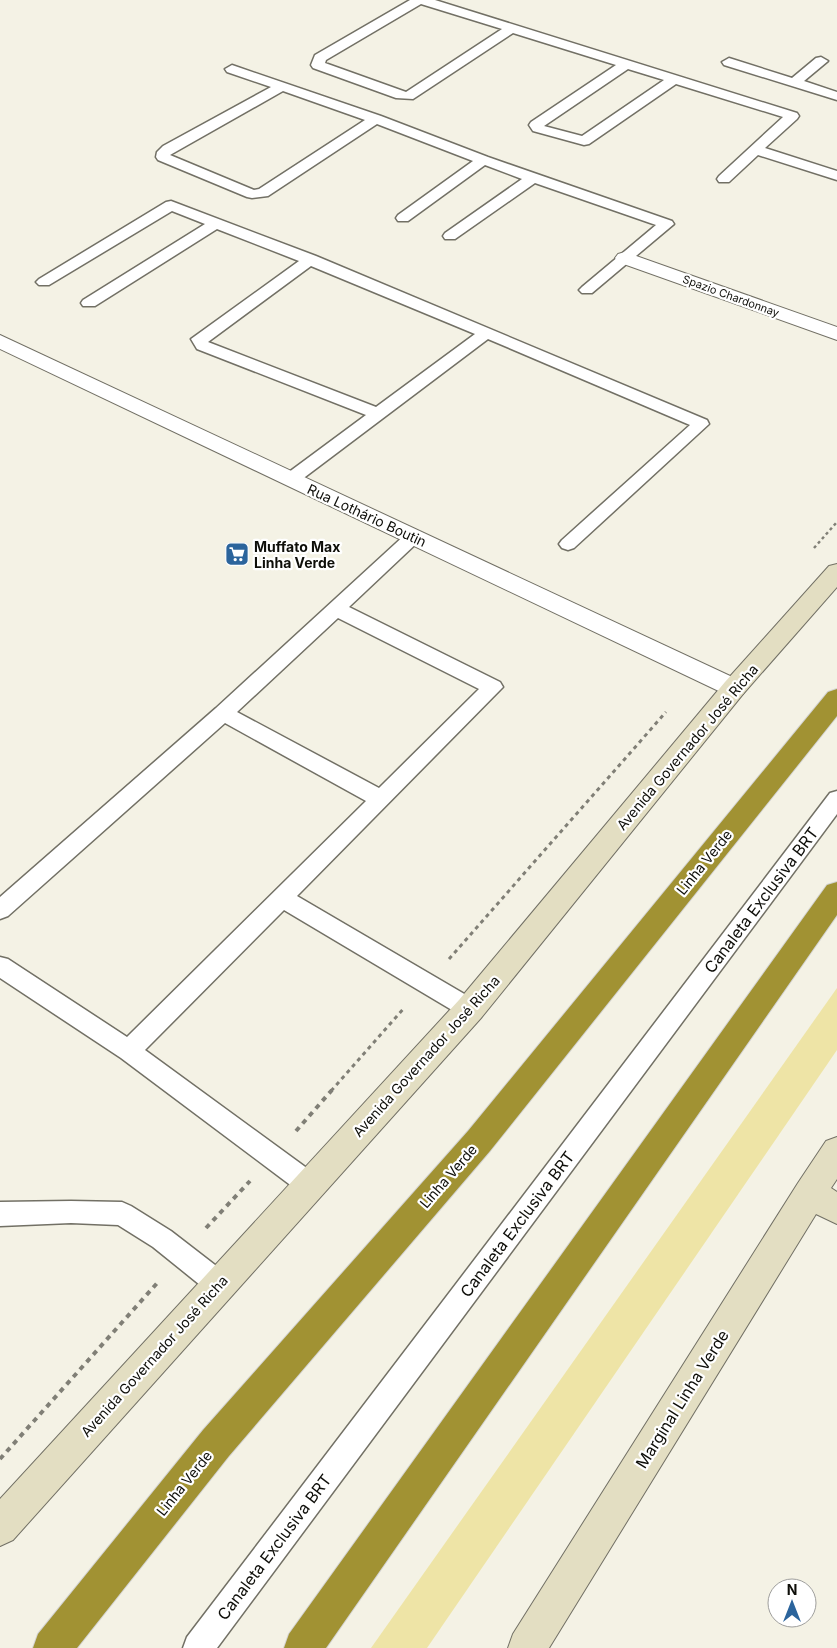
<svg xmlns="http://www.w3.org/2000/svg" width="837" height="1648" font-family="Inter,sans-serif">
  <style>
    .green { fill: #eee4a6 }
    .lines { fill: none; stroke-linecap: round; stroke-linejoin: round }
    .lane-casing { stroke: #727065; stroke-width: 3 }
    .street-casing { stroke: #727065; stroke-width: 2 }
    .secondary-casing { stroke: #727065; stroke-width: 2 }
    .highway-casing { stroke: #d4d4d3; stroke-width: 2 }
    .path-far2 { stroke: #807f76; stroke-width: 2.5; stroke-dasharray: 3 3; stroke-linecap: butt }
    .path-far1 { stroke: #807f76; stroke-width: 3; stroke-dasharray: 4 4; stroke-linecap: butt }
    .path { stroke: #807f76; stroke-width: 4; stroke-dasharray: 5 5; stroke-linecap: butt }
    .lane { fill: #fff; fill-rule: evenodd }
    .street { fill: #fff; fill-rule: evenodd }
    .secondary { fill: #e3dec2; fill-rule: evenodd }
    .highway { fill: #a19233; fill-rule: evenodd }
    .labels { text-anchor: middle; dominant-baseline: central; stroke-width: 4.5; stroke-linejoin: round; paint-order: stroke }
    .far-street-label { font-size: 11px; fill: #0e0e09; stroke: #fff }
    .street-label { font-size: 14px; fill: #0e0e09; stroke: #fff }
    .poi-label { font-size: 14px; font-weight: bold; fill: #0e0e09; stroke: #fff; text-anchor: start }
    .near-street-label { font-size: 16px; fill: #0e0e09; stroke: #fff }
  </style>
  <rect width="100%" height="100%" fill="#f4f2e5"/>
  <path class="green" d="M837 988V1050L427 1648H371Z"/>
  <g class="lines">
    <g class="lane-casing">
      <path id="lane" d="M410 0H435L797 113 799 116 797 119 765 148 837 171V180L758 155 729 182H719L717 179 719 176 783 117 676 84 589 144 584 145 533 131 529 125 531 122 616 65 513 33 413 99 396 98 313 68 311 65 315 55ZM421 4 502 29 406 92 325 63 326 60ZM628 69 664 80 582 136 544 126Z
        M821 57 828 61 804 81 837 92V100L724 65 722 62 729 58 792 78 816 58Z
        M232 65 381 116 488 157 672 221 674 224 592 293H582L579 290 582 287 656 225 535 183 455 239H445L443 236 445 233 522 179 485 165 408 221H398L396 218 398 215 473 161 377 124 268 196 252 198 247 197 158 160 156 157 157 152 163 146 271 87 227 72 225 69ZM283 91 365 120 259 189 254 190 170 155Z
        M171 201 316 256 707 420 709 424 574 548 568 550 562 548 559 544 562 540 690 425 488 339 297 483 291 484 285 483 282 479 285 475 366 415 197 349 191 339 299 261 217 229 95 306H83L81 303 83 300 205 224 172 211 49 285H39L36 282 39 279 166 202ZM311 266 475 334 376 407 208 342Z
        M413 531 419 533 422 537 419 541 349 607 500 682 503 687 297 896 478 1002 482 1009 478 1016 470 1019 462 1016 284 910 145 1050 319 1177 323 1185 319 1193 310 1196 301 1193 121 1058 0 978V957L8 959 127 1037 366 801 225 723 8 916 0 919V897L216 708 407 533ZM338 618 479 689 379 788 237 712Z
        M837 791V814L217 1648H183L187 1637 830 793Z
        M71 1201 122 1202 131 1206 171 1231 228 1275 232 1284 228 1293 219 1296 210 1293 153 1247 118 1225 71 1223 0 1226V1202Z"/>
    </g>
    <g class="street-casing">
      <path id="street" d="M625 252 837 327V340L618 262 615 258 618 254Z
        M0 335 743 682 747 688 743 694 734 697 725 694 0 349Z"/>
    </g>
    <g class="secondary-casing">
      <path id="secondary" d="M837 564V587L743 694 481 1018 13 1540 0 1546V1499L459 1000 725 682 829 566Z
        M837 1137V1179L831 1188 837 1192V1224L816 1214 549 1648H508L513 1634 798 1183 826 1141Z"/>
    </g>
    <g class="highway-casing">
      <path id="highway" d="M837 689V716L490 1151 229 1456 77 1648H33L38 1634 203 1430 468 1131 828 692Z
        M837 882V915L326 1648H284L289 1634 827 885Z"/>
    </g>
    <path class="path-far2" d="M814 548 837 522"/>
    <path class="path-far1" d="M449 959 666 712
      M331 1091 404 1008"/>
    <path class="path" d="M296 1131 332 1090
      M206 1228 250 1181
      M0 1459 159 1281"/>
    <use href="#lane" class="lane"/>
    <use href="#street" class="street"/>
    <use href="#secondary" class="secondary"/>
    <use href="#highway" class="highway"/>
  </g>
  <defs>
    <g id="supermarket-square" transform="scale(1.25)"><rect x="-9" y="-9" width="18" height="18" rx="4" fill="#2b649c" stroke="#fff"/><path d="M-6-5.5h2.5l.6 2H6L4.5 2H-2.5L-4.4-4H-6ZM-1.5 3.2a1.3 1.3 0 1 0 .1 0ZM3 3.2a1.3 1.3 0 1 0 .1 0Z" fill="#fff"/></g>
  </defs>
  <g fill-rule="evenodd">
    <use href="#supermarket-square" x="237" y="554"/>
  </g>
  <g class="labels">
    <g class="far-street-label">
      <text transform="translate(731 296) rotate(20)">Spazio Chardonnay</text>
    </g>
    <g class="street-label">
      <text transform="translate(367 515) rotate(25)">Rua Lothário Boutin</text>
      <text transform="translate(687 747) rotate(-50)">Avenida Governador José Richa</text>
      <text transform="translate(704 862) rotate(-51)">Linha Verde</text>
      <text transform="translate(426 1056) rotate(-48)">Avenida Governador José Richa</text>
      <text transform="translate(448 1176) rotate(-49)">Linha Verde</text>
      <text transform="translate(154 1356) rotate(-48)">Avenida Governador José Richa</text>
      <text transform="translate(184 1483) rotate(-51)">Linha Verde</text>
    </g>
    <g class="poi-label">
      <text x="254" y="546">Muffato Max<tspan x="254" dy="16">Linha Verde</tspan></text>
    </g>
    <g class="near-street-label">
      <text transform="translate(761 900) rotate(-53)">Canaleta Exclusiva BRT</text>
      <text transform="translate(517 1224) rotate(-53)">Canaleta Exclusiva BRT</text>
      <text transform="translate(682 1399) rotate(-58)">Marginal Linha Verde</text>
      <text transform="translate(274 1547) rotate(-53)">Canaleta Exclusiva BRT</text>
    </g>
  </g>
  <g transform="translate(792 1603)"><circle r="24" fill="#ffffff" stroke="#9f9f9d"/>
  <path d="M0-4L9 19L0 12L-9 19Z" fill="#2b649c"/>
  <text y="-8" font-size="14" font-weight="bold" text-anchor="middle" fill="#0e0e09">N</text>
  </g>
</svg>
